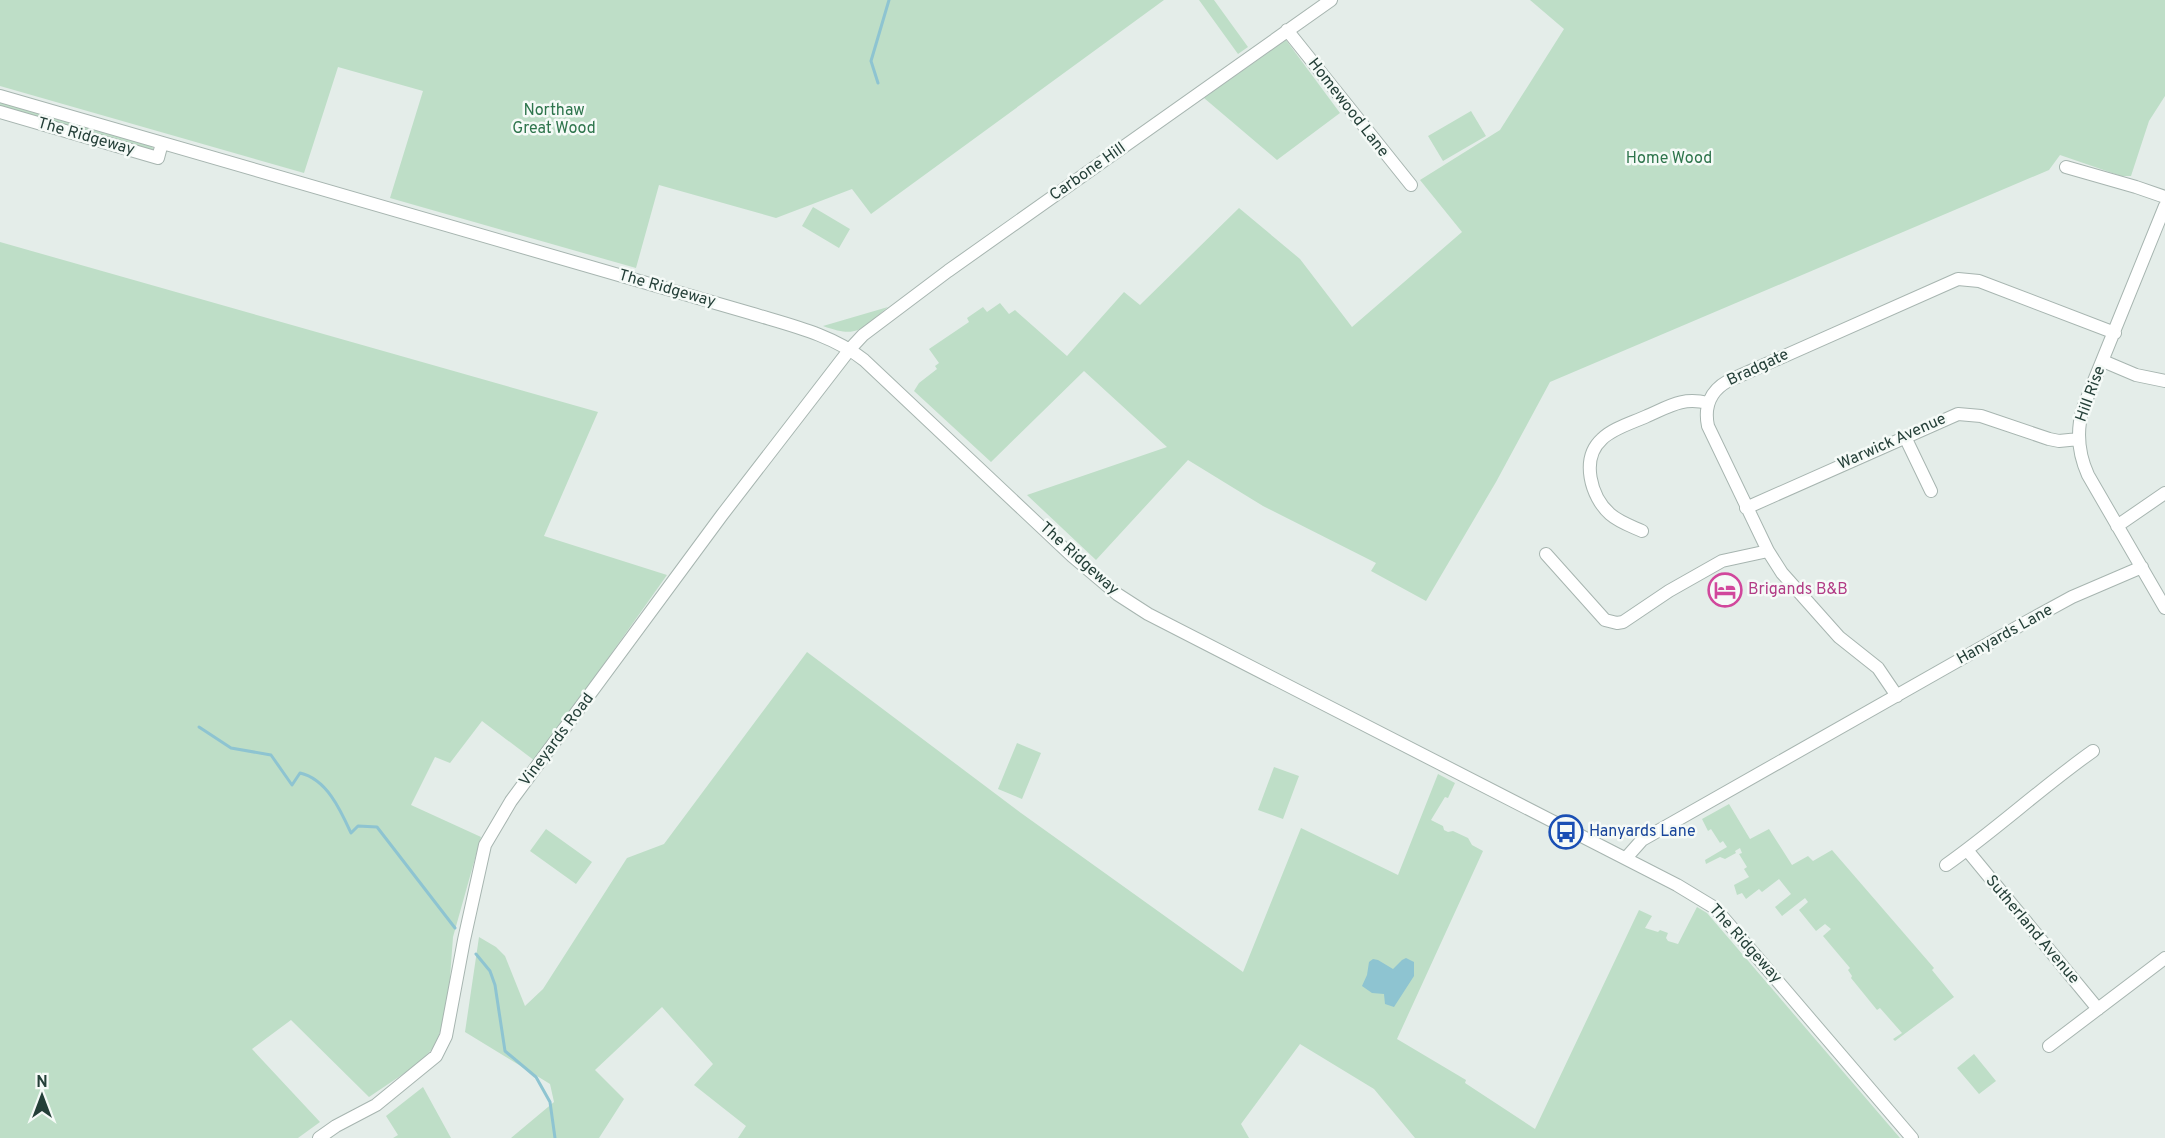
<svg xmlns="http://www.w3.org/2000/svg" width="2165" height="1138" font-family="Overpass,sans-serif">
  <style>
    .green { fill: #bedec7 }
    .water { fill: #8ec4d1 }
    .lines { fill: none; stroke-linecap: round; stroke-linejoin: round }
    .stream { stroke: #8ec4d1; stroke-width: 3 }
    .minor-casing { stroke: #a7b5b0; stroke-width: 14 }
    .minor { stroke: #fff; stroke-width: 12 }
    .labels { text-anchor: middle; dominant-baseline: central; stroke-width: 5; stroke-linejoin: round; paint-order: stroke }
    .street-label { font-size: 16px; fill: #243f38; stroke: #f5faf7 }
    .park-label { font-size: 16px; fill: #2e754c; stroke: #f5faf7 }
    .hotel-label { font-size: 16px; fill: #b23c85; stroke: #f5faf7; text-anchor: start }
    .transit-label { font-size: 16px; fill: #164399; stroke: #f5faf7; text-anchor: start }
  </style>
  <rect width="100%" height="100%" fill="#e4ede9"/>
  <path class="green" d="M0 0H1164L871 214 852 189 776 218 659 185 636 268 390 198 423 91 338 67 304 173 0 86Z
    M1199 0H1214L1248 47 1238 54Z
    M1530 0H2165V96L2149 121 2131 176H2121L2060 155 2049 170 1550 382 1496 482 1426 601 1371 571 1376 563 1263 506 1188 460 1096 560 1027 495 1167 447 1084 371 991 462 914 391 919 383 937 369 935 366 939 363 929 349 969 322 967 318 983 307 987 312 1000 303 1009 314 1015 310 1067 356 1124 292 1140 305 1239 208 1300 259 1352 327 1462 232 1420 180 1500 130 1564 29Z
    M1286 40 1340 113 1277 160 1204 98Z
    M0 100 150 143 154 150 152 151 0 108Z
    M1471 111 1486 136 1443 161 1428 136Z
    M813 207 850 229 839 248 802 226Z
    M0 242 598 412 544 536 667 575 535 761 482 721 450 763 435 757 411 805 481 837 453 937 448 1005 436 1045 418 1064 369 1097 291 1020 252 1049 320 1122 298 1138H0Z
    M888 307C861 329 859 339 823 326Z
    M807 652 1021 813 1243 972 1301 828 1398 875 1438 774 1455 783 1448 798 1445 797 1431 820 1443 826 1444 830 1448 832 1453 831 1468 838 1472 845 1483 851 1397 1039 1466 1080 1465 1083 1535 1129 1639 910 1652 916 1645 928 1658 932 1660 930 1668 933 1666 938 1668 941 1678 944 1697 907 1707 913 1900 1138H1415L1374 1089 1300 1044 1241 1124 1249 1138H738L746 1126 694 1085 713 1064 662 1007 595 1070 624 1099 599 1138H511L554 1102 550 1084 465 1032 479 937 496 947 505 956 525 1006 543 989 627 858 664 844Z
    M1017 743 1041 753 1022 799 998 789Z
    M1274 767 1299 776 1283 819 1258 810Z
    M1729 804 1750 839 1769 829 1792 865 1808 856 1813 861 1832 850 1934 968 1932 970 1954 997 1895 1041 1893 1039 1902 1033 1880 1008 1877 1010 1851 978 1852 976 1848 970 1850 968 1823 936 1831 929 1825 924 1816 931 1799 910 1808 902 1805 898 1782 916 1775 907 1791 894 1779 879 1762 892 1759 889 1746 899 1742 893 1737 895 1734 885 1749 877 1744 869 1747 867 1739 854 1742 853 1740 848 1735 851 1736 853 1725 859 1720 857 1706 864 1705 860 1727 847 1723 841 1720 843 1711 829 1708 831 1702 819Z
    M546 829 592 862 576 884 530 851Z
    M1974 1054 1996 1081 1979 1094 1957 1068Z
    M423 1087 451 1138H393L398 1135 386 1116Z"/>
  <path class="water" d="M1406 958 1414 962V976L1394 1007 1385 1004 1384 994 1372 993 1362 986 1367 975 1369 962 1373 959 1378 960 1393 969 1402 960Z"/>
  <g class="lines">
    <path class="stream" d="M878 83 871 61 889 0
      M199 727 231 748 271 755 292 785 300 773C327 779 341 811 351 833L358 826 377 827 455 928
      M476 954 490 971 495 985 505 1051 536 1077 550 1102 555 1138"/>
    <g class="minor-casing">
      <path id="minor" d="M1287 30 1411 185
        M0 96 750 313C789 325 831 334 864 360L1072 556 1117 594 1148 614 1677 885 1715 908 1912 1138
        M0 112 158 158 162 143
        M2066 167 2136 187 2165 197
        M2165 206 2083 408C2076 432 2078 453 2088 475L2165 608
        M2103 361 2136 375 2165 381
        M1905 437 1931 491
        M1746 508 1958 414 1981 416 2049 439 2059 441 2079 439
        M2117 526 2165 493
        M1642 531C1631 526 1619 522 1610 514 1591 497 1580 459 1602 439 1613 428 1632 423 1647 416 1670 406 1682 397 1708 403
        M1546 554 1605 620 1617 623 1623 622 1669 591 1722 561 1768 551
        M1897 696 1878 668 1839 637 1782 573 1768 551 1708 426C1704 407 1710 391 1728 381L1958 279 1979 281 2115 333
        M1967 850 2098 1009
        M1626 858 1642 840 2028 621 2072 597 2142 567
        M1946 865C1997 829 2042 787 2093 751
        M2049 1046 2165 958
        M319 1138 336 1126 376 1105 436 1056 446 1036 464 940 485 845 511 801 722 515 850 349 863 335 948 271 1331 0"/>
    </g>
    <use href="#minor" class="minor"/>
  </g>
  <defs>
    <g id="hotel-ring" transform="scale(1.725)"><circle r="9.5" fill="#f5faf7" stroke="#d1479c" stroke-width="1.5"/><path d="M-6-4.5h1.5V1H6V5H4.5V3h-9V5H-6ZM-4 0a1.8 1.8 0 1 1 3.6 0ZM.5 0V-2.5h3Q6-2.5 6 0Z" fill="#d1479c"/></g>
    <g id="bus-ring" transform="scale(1.725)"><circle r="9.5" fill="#f5faf7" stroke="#1a4fb4" stroke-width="1.5"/><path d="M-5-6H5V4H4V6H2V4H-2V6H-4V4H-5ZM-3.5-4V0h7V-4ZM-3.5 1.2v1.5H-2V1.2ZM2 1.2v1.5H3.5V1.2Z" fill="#1a4fb4"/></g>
  </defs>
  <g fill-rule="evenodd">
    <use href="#hotel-ring" x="1725" y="590"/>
    <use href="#bus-ring" x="1566" y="832"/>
  </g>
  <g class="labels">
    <g class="street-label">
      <text transform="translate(1348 108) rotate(52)">Homewood Lane</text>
      <text transform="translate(86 137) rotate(16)">The Ridgeway</text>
      <text transform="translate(1088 172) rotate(-35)">Carbone Hill</text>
      <text transform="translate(667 289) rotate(16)">The Ridgeway</text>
      <text transform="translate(1758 368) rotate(-25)">Bradgate</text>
      <text transform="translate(2091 394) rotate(-70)">Hill Rise</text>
      <text transform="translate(1892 442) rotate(-24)">Warwick Avenue</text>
      <text transform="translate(1079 559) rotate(42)">The Ridgeway</text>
      <text transform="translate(2005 635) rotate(-29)">Hanyards Lane</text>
      <text transform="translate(557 740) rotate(-53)">Vineyards Road</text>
      <text transform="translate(2032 930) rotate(50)">Sutherland Avenue</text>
      <text transform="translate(1745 944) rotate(48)">The Ridgeway</text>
    </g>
    <g class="park-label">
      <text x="554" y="111">Northaw<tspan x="554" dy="18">Great Wood</tspan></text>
      <text x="1669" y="159">Home Wood</text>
    </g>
    <g class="hotel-label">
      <text x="1748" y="590">Brigands B&amp;B</text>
    </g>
    <g class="transit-label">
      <text x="1589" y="832">Hanyards Lane</text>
    </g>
  </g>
  <g transform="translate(42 1096)" stroke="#f5faf7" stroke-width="4.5" paint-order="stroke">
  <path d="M0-4.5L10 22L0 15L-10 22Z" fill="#243f38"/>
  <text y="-9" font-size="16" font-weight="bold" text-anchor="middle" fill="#243f38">N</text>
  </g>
</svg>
